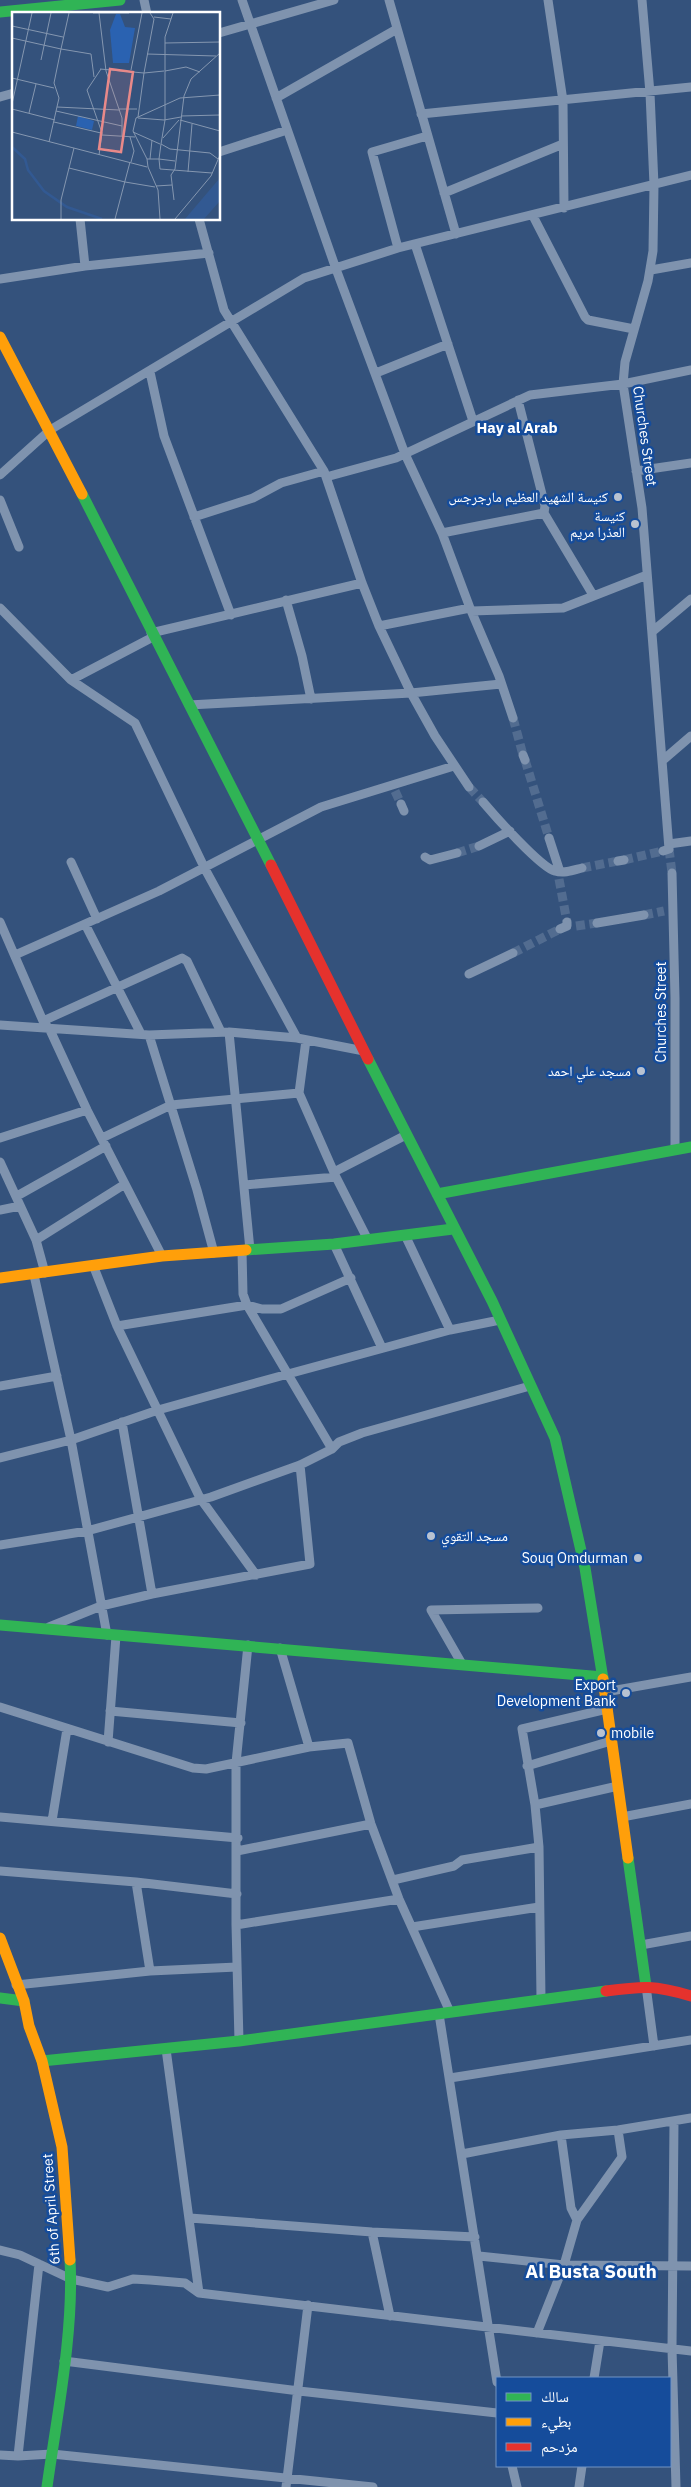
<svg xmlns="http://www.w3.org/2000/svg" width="691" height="2487" font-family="'IBM Plex Sans','Noto Naskh Arabic',sans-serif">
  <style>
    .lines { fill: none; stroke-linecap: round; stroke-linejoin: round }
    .street-tunnel { stroke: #526c90; stroke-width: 9; stroke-dasharray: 9 4.5; stroke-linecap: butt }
    .street { stroke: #7f93ae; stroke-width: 9 }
    .fast { stroke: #30b455; stroke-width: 11 }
    .slow { stroke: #ff9f0a; stroke-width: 11 }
    .jam { stroke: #e5322d; stroke-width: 11 }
    .poi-dot { fill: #b8c2d1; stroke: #154c9b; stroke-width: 2 }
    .labels { text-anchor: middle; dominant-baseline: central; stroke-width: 5; stroke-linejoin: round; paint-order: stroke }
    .street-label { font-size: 14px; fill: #fff; stroke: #154c9b }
    .poi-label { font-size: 14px; fill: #fff; stroke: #154c9b; text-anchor: end }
    .neighbourhood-label { font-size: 15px; font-weight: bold; fill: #fff; stroke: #154c9b }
    .district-label { font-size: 19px; font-weight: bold; fill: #fff; stroke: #154c9b }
    .inset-river { fill: none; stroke: #325992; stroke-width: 2.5 }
    .inset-road { fill: none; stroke: #8597b0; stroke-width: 1 }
    .view { fill: #e88989; fill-opacity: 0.15; stroke: #e88989; stroke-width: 2.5 }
    .inset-edge { fill: none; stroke: #fff; stroke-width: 2.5 }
  </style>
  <rect width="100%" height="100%" fill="#34527c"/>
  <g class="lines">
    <path class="street-tunnel" d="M513 718 523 755
      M525 760 549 838
      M469 787 483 802
      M395 791 401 804
      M669 849 672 873
      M457 853 479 846
      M624 860 663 851
      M582 868 618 861
      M559 879 567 922
      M644 915 664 911
      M576 926 597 923
      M513 953 560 929"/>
    <path class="street" d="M144 0 147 14
      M242 0 336 269 405 454 442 533 470 608 499 676 513 718
      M389 0 456 234
      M548 0 563 101 564 208
      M642 0 650 93 654 185 653 251 648 281 625 362 623 384 642 508 669 849 663 851
      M219 33 334 0
      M0 97 14 93
      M276 98 397 29
      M421 114 691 87
      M219 152 287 130
      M444 193 563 144
      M533 216 585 317 588 320 634 329
      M80 219 85 266
      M199 219 224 310 324 471 362 583 379 626 411 693 435 736 469 787
      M415 244 473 421
      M398 248 372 152 427 136
      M651 270 691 263
      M0 279 85 266 209 253
      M150 372 164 436 231 615
      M376 373 448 344
      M518 400 545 506 544 513 593 595
      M636 471 691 463
      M0 475 50 430 304 278 398 248 691 175
      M326 477 396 458 530 395 623 384 691 370
      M0 500 19 547
      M194 517 253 498 281 483 324 471
      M442 533 544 513
      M286 600 302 656 311 699
      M0 608 71 680 135 723 205 869 297 1038
      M472 611 563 608 647 575
      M379 626 470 608
      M653 631 691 599
      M151 633 362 583
      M71 680 153 637
      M189 705 411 693 501 684
      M523 755 525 760
      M662 761 691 736
      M483 802C494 815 541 868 555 871 564 874 574 870 582 868
      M401 804 404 811
      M549 838 560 872
      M669 844 691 841
      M479 846 510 831
      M425 857 430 860 457 853
      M618 861 624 860
      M71 862 97 919
      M672 873 675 998V1150
      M0 922 43 1021 50 1030 87 1110 162 1256
      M597 923 644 915
      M85 924 141 1034
      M560 929 567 926V922
      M15 955 159 891 321 807 454 766
      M469 974 513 953
      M43 1021 182 958 187 961 221 1032
      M0 1025 149 1035 229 1032 297 1038 364 1051
      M229 1032 250 1250
      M149 1035 197 1190 214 1253
      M306 1040 299 1093 336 1177 368 1240
      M0 1138 87 1110
      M102 1138 171 1105 299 1093
      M0 1162 36 1240 45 1273
      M334 1172 406 1135
      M244 1185 336 1177
      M17 1196 106 1146
      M0 1210 20 1206
      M405 1235 450 1330
      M36 1240 125 1184
      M334 1244 382 1348
      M242 1251 243 1294 247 1305 332 1449
      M93 1265 117 1326 200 1498 256 1575
      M34 1275 71 1440 107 1635
      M117 1326 247 1305 262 1309H281L351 1278
      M0 1386 57 1376
      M122 1422 152 1594
      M0 1458 71 1440 158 1410 288 1374 450 1330 500 1320
      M0 1545 87 1531 211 1497 300 1465 332 1449 339 1442 362 1433 530 1386
      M49 1627 101 1606 152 1594 310 1564 300 1465
      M280 1648 309 1747
      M462 1664 431 1610 538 1608
      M605 1692 691 1677
      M0 1707 193 1768 206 1769 309 1747 348 1743 371 1824 399 1899 450 2012
      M110 1711 241 1723
      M108 1742 116 1636
      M527 1766 611 1741
      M535 1805 618 1786
      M0 1817 238 1838
      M622 1817 691 1804
      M52 1821 67 1729
      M237 1851 371 1824
      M0 1871 136 1882 237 1894
      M393 1880 454 1866 462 1860 539 1847
      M136 1882 150 1971
      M236 1925 399 1899
      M412 1927 539 1907
      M641 1945 691 1936
      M16 1985 150 1971 237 1967
      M646 1986 654 2046
      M541 1999 539 1847 535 1805 522 1729 607 1709
      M439 2014 497 2382
      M239 2041 236 1925V1763L248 1645
      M166 2049 199 2293
      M450 2078 691 2040
      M674 2121 672 2349 676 2487
      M561 2135 571 2208 577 2220
      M462 2154 561 2135 618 2130 691 2118
      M190 2218 372 2232 475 2237
      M372 2232 390 2316
      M0 2250 20 2255 71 2279 108 2287 133 2279 150 2280 185 2283 199 2293 691 2351
      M479 2256 564 2265 691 2266
      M537 2333 564 2265 577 2220 622 2157 618 2130
      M64 2361 299 2391 497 2413
      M594 2378 600 2341
      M0 2455 18 2456 52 2454 373 2487
      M18 2456 39 2264
      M512 2466 517 2487
      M286 2487 308 2305
      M579 2487 582 2466"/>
    <path class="fast" d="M0 12 120 0
      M82 494 271 865
      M368 1059 492 1301 555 1438 585 1568 603 1679
      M437 1194 691 1147
      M246 1250 334 1244 453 1229
      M0 1625 603 1677
      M628 1858 646 1986
      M0 1998 24 2001
      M42 2061 239 2041 606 1991
      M47 2487C57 2415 74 2332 70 2260"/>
    <path class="slow" d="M0 337 82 494
      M0 1278 162 1256 246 1250
      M603 1679 628 1858
      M0 1938 24 2001 29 2026 42 2061 62 2147 70 2260"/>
    <path class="jam" d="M271 865 368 1059
      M606 1991C643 1986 655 1985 691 1996"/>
  </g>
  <g class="poi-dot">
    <circle cx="618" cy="497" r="5"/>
    <circle cx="635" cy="524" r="5"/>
    <circle cx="641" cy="1071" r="5"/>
    <circle cx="431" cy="1536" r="5"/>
    <circle cx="638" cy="1558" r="5"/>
    <circle cx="626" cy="1693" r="5"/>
    <circle cx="601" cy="1733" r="5"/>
  </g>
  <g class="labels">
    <g class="street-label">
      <text transform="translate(645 436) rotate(82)">Churches Street</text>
      <text transform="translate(661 1012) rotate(-90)">Churches Street</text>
      <text transform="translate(51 2209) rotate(-94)">6th of April Street</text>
    </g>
    <g class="poi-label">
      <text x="608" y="497">كنيسة الشهيد العظيم مارجرجس</text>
      <text x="625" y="516">كنيسة<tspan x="625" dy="16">العذرا مريم</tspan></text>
      <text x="631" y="1071">مسجد علي احمد</text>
      <text x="441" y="1536" text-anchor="start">مسجد التقوي</text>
      <text x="628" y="1558">Souq Omdurman</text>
      <text x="616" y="1685">Export<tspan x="616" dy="16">Development Bank</tspan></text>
      <text x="611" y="1733" text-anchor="start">mobile</text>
    </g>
    <g class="neighbourhood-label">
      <text x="517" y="427">Hay al Arab</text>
    </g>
    <g class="district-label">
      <text x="591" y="2271">Al Busta South</text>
    </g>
  </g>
  <g transform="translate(12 12)">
    <rect width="208" height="208" fill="#34527c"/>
    <path d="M104 2H108L113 15 123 16 117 51H101L98 18ZM66 104 82 109 80 118 64 114Z" fill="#2a62b1"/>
    <path d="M207 167V190L192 207H173Z" fill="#325992"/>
    <path class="inset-river" d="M0 135 13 147 16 158 32 179 55 195 90 207"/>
    <path class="inset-road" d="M81 1H117M87 1 94 59 110 106V124M138 1 142 7 132 61 152 59M142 5 159 7M0 14 51 25M0 26 49 37M153 31 208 30M49 37 79 42 82 65M49 37 57 1M135 42 204 44M29 48 39 1M88 57 132 61M119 58 130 1M153 59 174 55 188 60M0 66 42 76M0 92 20 1M45 95 107 98M0 97 43 108M107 97H125M44 99 110 114M17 101 24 72M169 104 208 103M126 105 132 61M124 106 168 86 208 83M124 106 121 119 135 147M126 106 152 108 169 105M168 108 208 119M42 110 89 121M0 120 135 155M121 120 148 132M90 123 123 125M118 125 122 139 119 150M151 126 167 108M37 130 47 86 42 71 49 37M149 132 158 137 198 141 206 147M149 132 153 108V25L161 1M87 143 90 121 75 78 89 57M138 147 140 128M163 149 147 147 148 157 200 161M136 155 146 178 148 207M136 155 135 147H147L149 132M57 156 113 170M176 160 180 112M113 170 143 175M144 174 160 173M162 188 159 163 163 157 172 84 179 67 208 41M49 207V188L62 136M103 207 118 150M163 207 199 164 208 143"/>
    <path class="view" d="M98 57 121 60 109 140 87 137Z"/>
    <rect width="208" height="208" class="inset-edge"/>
  </g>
  <rect x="496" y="2377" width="175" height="90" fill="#154c9b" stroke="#7394c3"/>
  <rect x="506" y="2393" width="25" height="8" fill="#30b455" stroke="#7394c3"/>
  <text x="541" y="2402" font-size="15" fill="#ffffff">سالك</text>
  <rect x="506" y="2418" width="25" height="8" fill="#ff9f0a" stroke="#7394c3"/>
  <text x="541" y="2427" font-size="15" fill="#ffffff">بطيء</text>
  <rect x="506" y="2443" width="25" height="8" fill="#e5322d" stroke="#7394c3"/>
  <text x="541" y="2452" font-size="15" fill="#ffffff">مزدحم</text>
</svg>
